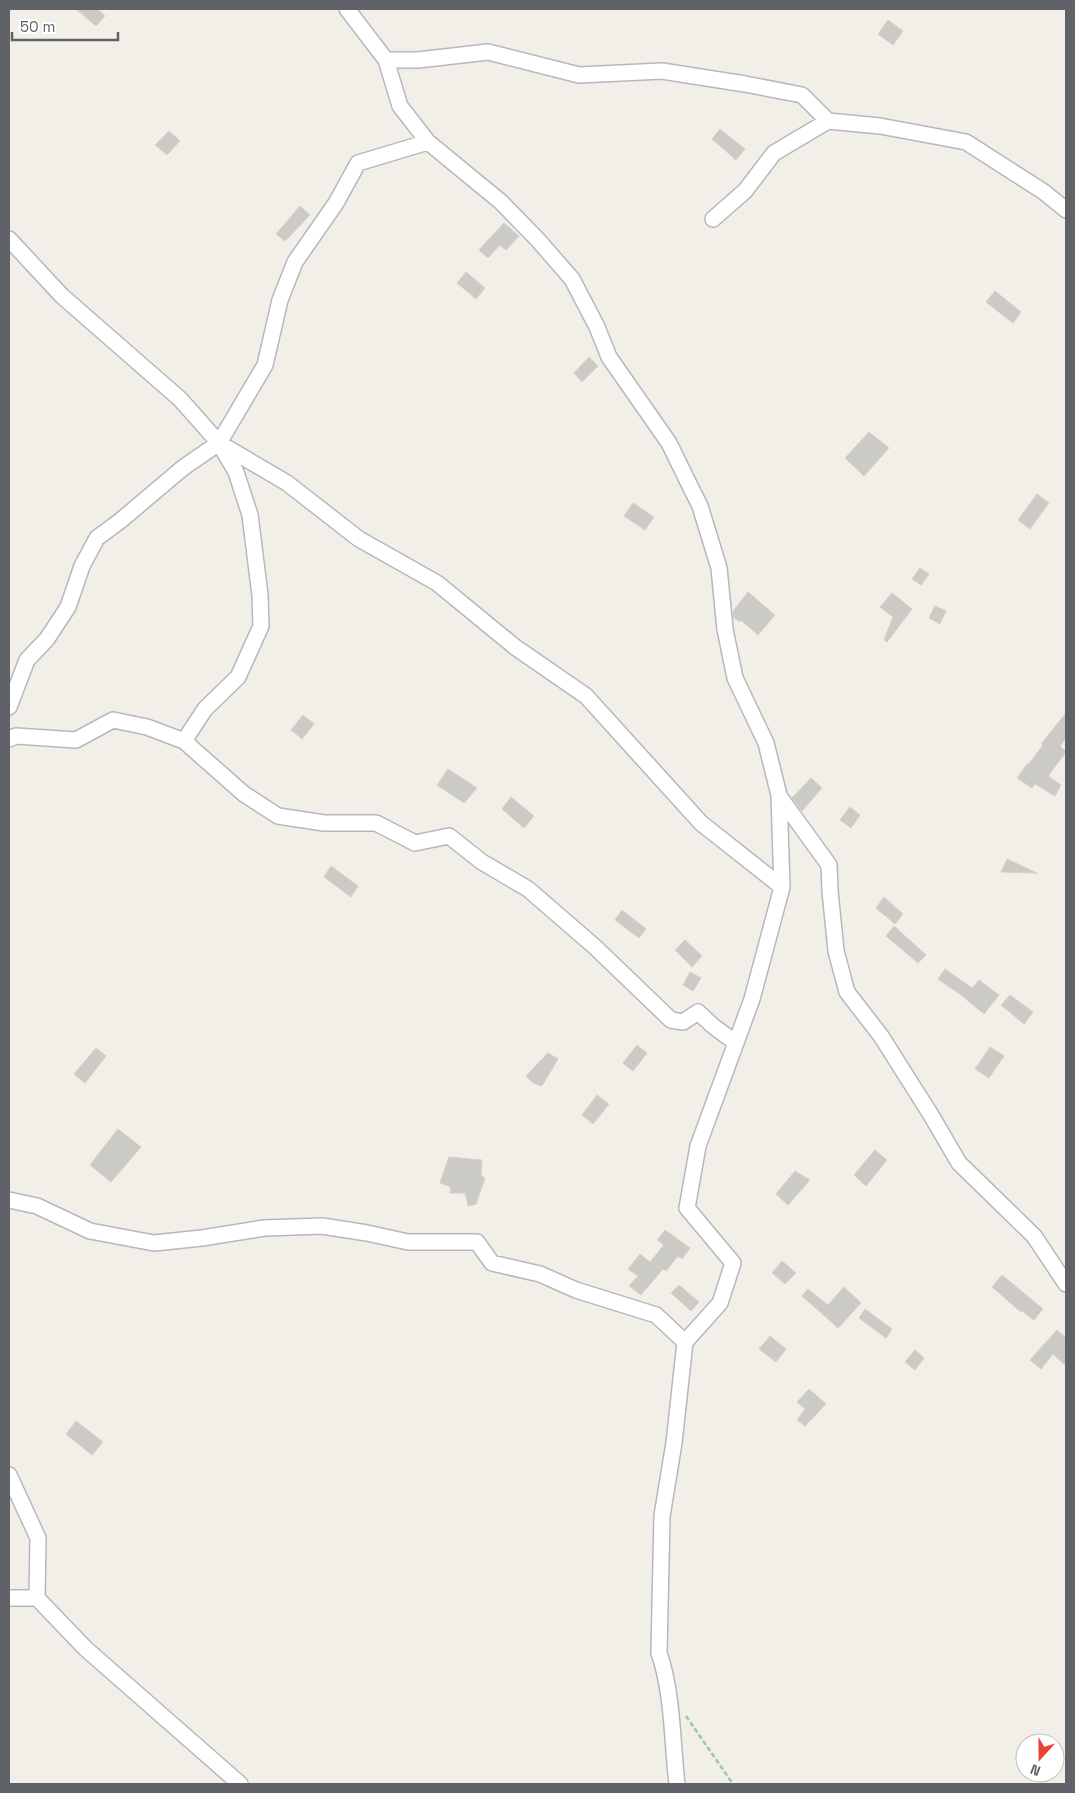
<svg xmlns="http://www.w3.org/2000/svg" width="1075" height="1793" font-family="'Space Grotesk',sans-serif">
  <style>
    .building { fill: #cccac5; stroke: #d6d1c6 }
    .lines { fill: none; stroke-linecap: round; stroke-linejoin: round }
    .street-casing { stroke: #b5b8bc; stroke-width: 18 }
    .path { stroke: #9cc7a9; stroke-width: 2.5; stroke-dasharray: 5 2.5; stroke-linecap: butt }
    .street { stroke: #fff; stroke-width: 15 }
  </style>
  <rect width="100%" height="100%" fill="#f1efe8"/>
  <path class="building" d="M76 9H97L105 16 96 26Z
    M888 20 903 31 893 45 878 34Z
    M720 129 745 149 736 160 712 139Z
    M169 131 180 141 167 155 155 145Z
    M300 206 310 215 285 241 276 234Z
    M504 223 519 236 506 250 500 245 488 258 479 250Z
    M466 272 485 288 476 299 457 283Z
    M995 291 1021 312 1013 323 986 302Z
    M589 357 598 366 582 382 574 373Z
    M869 432 889 448 864 476 845 458Z
    M1037 494 1049 503 1030 529 1018 520Z
    M633 503 654 517 645 530 624 516Z
    M920 568 929 574 921 585 912 579Z
    M748 592 775 615 758 635 741 620 740 622 733 617V611Z
    M892 593 912 609 887 642 884 640 893 617 880 607Z
    M935 606 946 611 940 624 929 618Z
    M1066 713V738L1060 746 1066 752 1048 776 1061 785 1055 796 1035 784 1032 788 1017 778 1028 763 1029 764 1043 745 1041 744Z
    M303 715 314 724 302 739 291 730Z
    M448 769 477 788 464 803 437 785Z
    M811 778 822 788 802 811 792 798Z
    M511 797 534 816 524 828 502 809Z
    M850 807 860 815 851 828 840 820Z
    M1007 859 1037 873 1001 872Z
    M331 866 358 886 351 897 324 877Z
    M884 897 903 914 895 924 876 908Z
    M622 910 646 929 639 938 615 920Z
    M894 926 926 955 918 963 886 936Z
    M685 940 702 956 692 967 675 950Z
    M945 969 972 988 979 980 999 995 984 1014 961 995 938 979Z
    M690 972 701 978 693 991 683 985Z
    M1010 995 1033 1012 1024 1024 1001 1005Z
    M637 1045 647 1053 633 1071 623 1063Z
    M990 1047 1004 1056 989 1078 975 1069Z
    M96 1048 106 1056 85 1083 74 1074Z
    M548 1053 558 1059 542 1086 533 1083 526 1076Z
    M597 1095 609 1104 593 1124 582 1115Z
    M118 1129 141 1147 111 1182 90 1165Z
    M875 1150 887 1160 866 1186 854 1175Z
    M449 1157 482 1160 481 1176 485 1178 476 1204 468 1206 465 1193H450L451 1187 440 1183Z
    M795 1171 810 1180 788 1205 776 1194Z
    M665 1230 690 1248 682 1259 678 1256 666 1271 663 1269 641 1295 629 1286 638 1276 628 1269 640 1254 650 1262 664 1245 657 1240Z
    M782 1261 796 1273 785 1284 772 1273Z
    M1002 1275 1043 1309 1034 1320 1022 1311 1021 1312 992 1287Z
    M679 1285 699 1302 691 1311 671 1293Z
    M844 1287 861 1303 838 1328 802 1296 808 1289 828 1305Z
    M865 1309 892 1329 886 1338 859 1318Z
    M1057 1330 1066 1338V1366L1053 1354 1041 1369 1030 1360Z
    M770 1336 786 1349 776 1362 759 1349Z
    M915 1350 924 1358 915 1370 905 1362Z
    M809 1389 826 1404 805 1426 797 1420 805 1409 797 1402Z
    M76 1421 103 1442 92 1455 66 1434Z"/>
  <g class="lines">
    <g class="street-casing">
      <path id="street" d="M347 9 386 60 400 106 428 142 501 202 538 240 572 279 597 327 609 357 669 443 688 482 700 506 719 568 725 629 735 678 766 743 779 795 782 887 752 999 698 1146 687 1208 733 1263 720 1303 685 1342 674 1443 662 1516 659 1653C673 1693 672 1742 677 1784
        M386 60H418L488 52 579 75 662 71 745 84 802 95 828 121
        M713 219 745 191 774 153 828 121 880 126 966 142 1044 192 1066 210
        M9 239 62 296 180 399 219 443 236 472 250 515 260 595 261 626 238 677 205 709 184 741
        M219 443 287 483 359 539 437 583 515 647 586 696 701 823 782 887
        M9 707 27 660 47 639 68 607 82 566 97 538 120 521 184 467 219 443 265 365 280 300 295 262 336 203 358 163 428 142
        M9 739 16 736 76 740 113 720 147 727 184 741 244 794 278 816 324 823H376L415 843 449 836 482 862 528 889 595 947 671 1020 683 1022 698 1012 713 1026 736 1043
        M779 796 829 865 830 891 836 951 847 992 881 1036 931 1115 959 1163 1034 1236 1066 1284
        M9 1200 37 1206 90 1231 154 1243 202 1238 264 1228 322 1226 367 1233 408 1242H477L492 1263 540 1274 576 1290 656 1315 685 1342
        M9 1475 38 1538 37 1598
        M9 1598H37L86 1649 240 1784"/>
    </g>
    <path class="path" d="M686 1716 733 1784"/>
    <use href="#street" class="street"/>
  </g>
  <rect width="1075" height="1793" fill="none" stroke="#5f6368" stroke-width="20"/>
  <g transform="translate(1040 1758) rotate(201)"><circle r="24" fill="#ffffff" stroke="#bfc1c3"/>
  <path d="M0-4L9 19L0 12L-9 19Z" fill="#ea4335"/>
  <text y="-8" font-size="14" font-weight="bold" text-anchor="middle" fill="#5f6368">N</text>
  </g>
  <path d="M12 32v8h106v-8" fill="none" stroke="#5f6368" stroke-width="2.5"/>
  <text x="20" y="32" font-size="15" fill="#5f6368" stroke="#ffffff" stroke-width="4" paint-order="stroke">50 m</text>
</svg>
